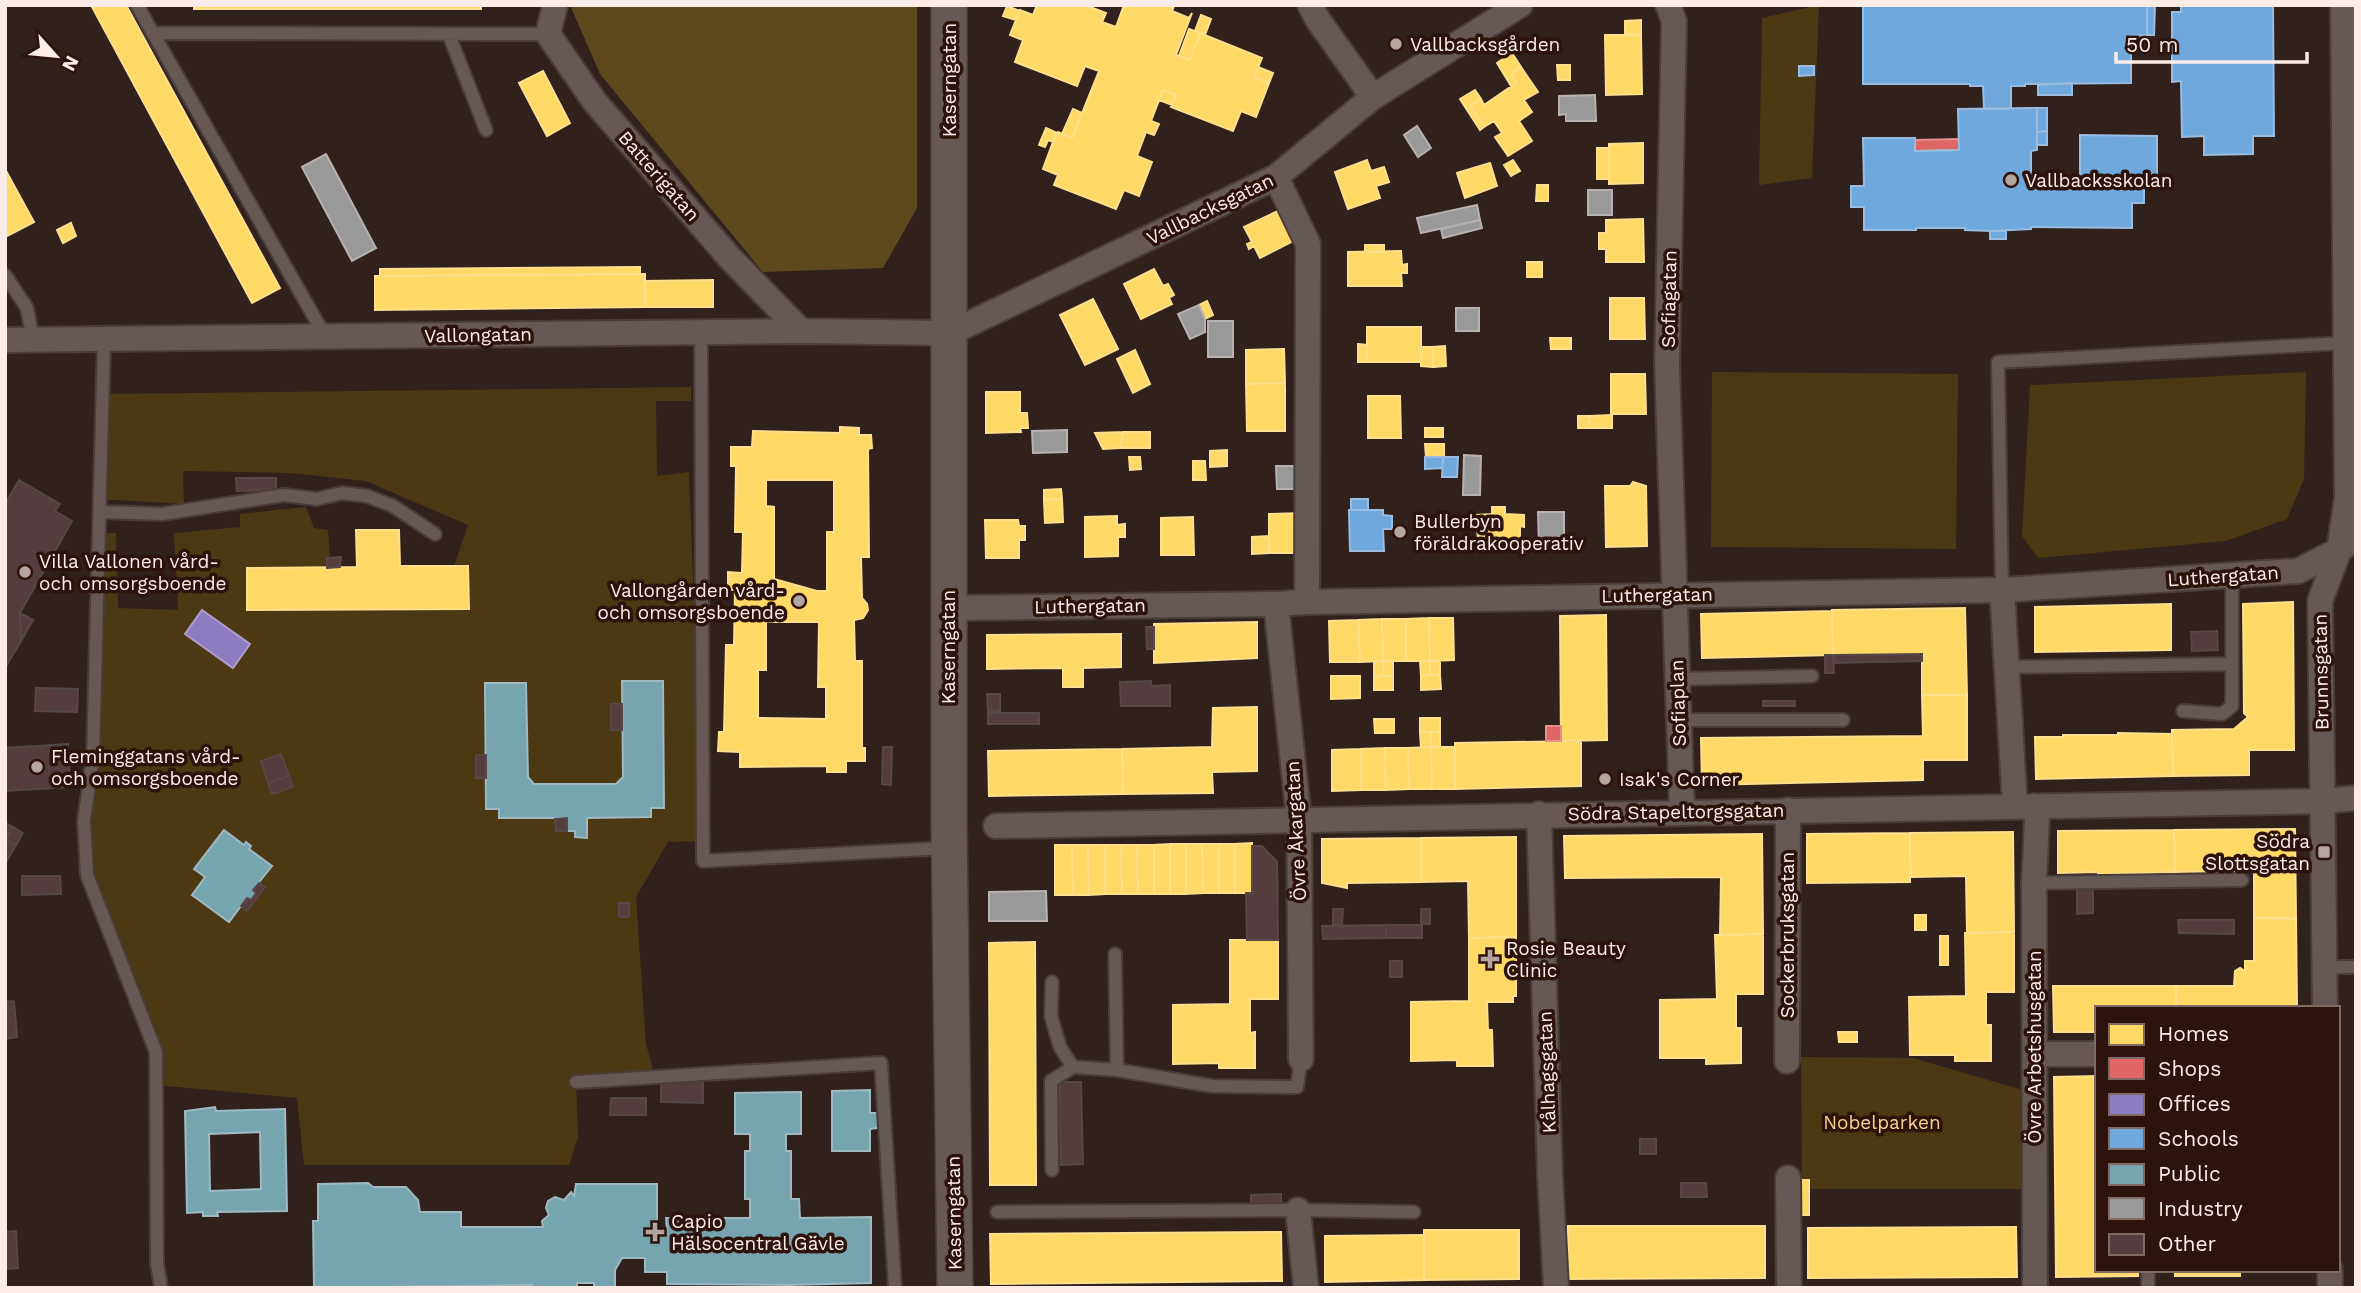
<svg xmlns="http://www.w3.org/2000/svg" width="2361" height="1293" font-family="'Work Sans',sans-serif">
  <style>
    .green { fill: #4c3812 }
    .forest { fill: #5f481d }
    .homes { fill: #ffd966; stroke: #fedf8d; stroke-width: 2; fill-rule: evenodd }
    .shops { fill: #e06666; stroke: #e88e8d; stroke-width: 2 }
    .offices { fill: #8e7cc3; stroke: #af9ece; stroke-width: 2 }
    .schools { fill: #6fa8dc; stroke: #99bce0; stroke-width: 2 }
    .public { fill: #76a5af; stroke: #9ebac0; stroke-width: 2; fill-rule: evenodd }
    .industry { fill: #999; stroke: #b7b2b1; stroke-width: 2 }
    .building { fill: #553c3f; stroke: #564846; stroke-width: 2 }
    .lines { fill: none; stroke-linecap: round; stroke-linejoin: round }
    .lane-casing { stroke: #493d39; stroke-width: 16 }
    .street-casing { stroke: #493d39; stroke-width: 28 }
    .secondary-casing { stroke: #493d39; stroke-width: 38 }
    .lane { stroke: #655855; stroke-width: 12 }
    .street { stroke: #655855; stroke-width: 24 }
    .secondary { stroke: #655855; stroke-width: 35 }
    .poi-dot { fill: #b5a5a1; stroke: #2e130c; stroke-width: 2.5 }
    .labels { text-anchor: middle; dominant-baseline: central; stroke-width: 7; stroke-linejoin: round; paint-order: stroke }
    .poi-label { font-size: 19px; fill: #fcece8; stroke: #2e130c; text-anchor: start }
    .street-label { font-size: 19px; fill: #fcece8; stroke: #2e130c }
    .park-label { font-size: 19px; fill: #f6d392; stroke: #2e130c }
  </style>
  <rect width="100%" height="100%" fill="#31211d"/>
  <path class="green" d="M1819 5 1812 178 1759 185 1762 18Z
    M1712 372 1958 374 1956 549 1711 547Z
    M2306 372 2304 479 2287 519 2226 541 2038 558 2022 536 2030 385Z
    M691 387V401H656L657 476 689 472 703 841 668 842 636 897 646 1044 655 1077 576 1082 578 1137 569 1165H304L297 1098 156 1085V1052L87 875 100 533H116L118 608 178 610 174 533 240 527V514L306 507 314 528 328 530 330 556 327 558V568H247V610L468 609V566H454L468 525 366 481 290 473 183 471 184 504 100 499 103 394Z
    M1801 1057 1913 1058 2026 1091 2031 1189H1802Z"/>
  <path class="forest" d="M570 5H917V208L883 268 763 272 600 74Z"/>
  <path class="homes" d="M91 5H126L280 288 252 303Z
    M194 5H481V9H194Z
    M1037 5H1085L1106 13 1102 22 1116 27 1124 5H1172L1174 6 1172 11 1189 18 1192 13 1176 55 1190 60 1200 33 1262 58 1254 77 1269 83 1256 117 1241 111 1233 131 1171 107 1176 95 1163 90 1151 121 1159 124 1154 135 1146 132 1137 156 1152 162 1139 196 1124 190 1116 209 1054 185 1058 175 1043 169 1053 142 1058 132 1072 138 1099 71 1085 66 1077 86 1015 62 1023 40 1010 35 1020 10 1033 15Z
    M1007 6 1020 11 1016 20 1003 16Z
    M1201 15 1211 19 1205 35 1195 31Z
    M1641 20V35L1625 34V21Z
    M1189 29 1200 33 1190 60 1179 56Z
    M1605 35H1641L1642 94 1606 95Z
    M1512 53 1523 70 1519 68 1512 73 1516 83 1511 86 1497 63Z
    M1557 65H1570V80H1558Z
    M1258 67 1273 73 1269 83 1254 77Z
    M1519 68 1523 70 1538 92 1524 100 1532 112 1519 121 1532 141 1508 156 1495 137 1502 133 1494 121 1484 127 1470 106 1481 99 1484 105 1516 83 1512 73Z
    M543 71 570 123 547 136 519 83Z
    M1163 90 1176 95 1172 105 1159 100Z
    M1475 90 1481 99 1470 106 1484 127 1480 130 1460 99Z
    M1073 109 1082 113 1072 138 1062 134Z
    M1046 128 1057 133 1053 142 1048 140 1045 147 1039 145Z
    M1643 143V183L1609 184V144Z
    M1597 148H1609V179H1597Z
    M1367 160 1371 171 1384 167 1389 182 1376 186 1380 198 1348 209 1335 172Z
    M1513 160 1520 171 1511 176 1504 165Z
    M1490 163 1497 186 1465 198 1457 173Z
    M5 169 34 222 5 237Z
    M1537 185H1548V201H1536Z
    M1280 210 1295 240 1260 258 1254 246 1249 249 1247 244 1252 242 1244 227Z
    M1643 219 1644 262H1606V249H1599V233H1606V220Z
    M71 223 76 236 63 243 57 230Z
    M1365 245H1384V252H1365Z
    M1401 251 1402 265 1407 264V273H1401L1402 286H1348V252Z
    M1527 262H1542V277H1527Z
    M640 267V274L380 276V269Z
    M1154 269 1163 286 1168 284 1174 295 1169 298 1172 304 1141 319 1124 284Z
    M645 274V307L375 310V276Z
    M713 280V307H645L644 281Z
    M1610 298H1644L1645 339H1610Z
    M1093 299 1118 349 1085 365 1060 315Z
    M1207 301 1213 315 1205 319 1199 305Z
    M1367 327H1421V362H1367Z
    M1550 338H1571V349H1551Z
    M1358 344 1367 345V362H1358Z
    M1445 346 1446 366 1433 367V347Z
    M1421 347H1433V367L1421 366Z
    M1284 349 1285 383 1246 384V350Z
    M1135 350 1150 384 1133 393 1117 359Z
    M1611 374H1645L1646 414H1611Z
    M1285 383V431H1247L1246 384Z
    M986 392H1020V413H1027L1028 428H1020L1021 432 986 433Z
    M1368 396H1400L1401 438H1368Z
    M1612 415V428H1589L1590 416Z
    M1578 416H1590L1589 428H1578Z
    M840 427 859 428V435H871L872 448 868 449 869 557H861L862 598 867 604 868 610 863 618 854 620 855 661H862V748H865V761H846V772H827V766L740 767V752L718 751 719 732H724L726 645H734L735 590H728V572L742 573 743 532H735L736 466H731V447H752L753 431 840 433ZM766 480H834V532H827V591H817L774 579V507L766 506ZM766 622H819L818 687H826V719L758 718V670H766Z
    M1425 428H1443V437H1425Z
    M1123 432H1150V448H1120Z
    M1123 432 1120 448 1103 449 1095 433Z
    M1425 444H1444V456L1426 457Z
    M1227 450V466L1210 467V451Z
    M1129 457H1140L1141 469 1130 470Z
    M1193 461H1205L1206 480H1193Z
    M1633 482 1646 486 1647 546 1606 547 1605 486H1630Z
    M1061 489 1062 499 1044 500V490Z
    M1062 499 1063 522 1045 523 1044 500Z
    M1492 507H1505V514L1524 515V527L1520 526V549H1478L1477 515 1492 514Z
    M1303 513 1304 553H1269V514Z
    M1117 516V525L1125 524V537H1118V556L1085 557V517Z
    M1193 517 1194 555H1161V518Z
    M985 520H1018L1019 526H1025V540H1019V558H986Z
    M356 530H399L400 566H468L469 609 247 610V568L357 567Z
    M1269 536V553L1252 554V537Z
    M2293 602 2294 750H2249V775L2173 776 2172 730 2234 729 2248 717 2244 713 2243 604Z
    M2171 604V650L2035 652V607Z
    M1965 608 1967 695H1922V654L1833 655 1832 610Z
    M1832 611 1833 655 1702 658 1701 614Z
    M1606 615 1607 740 1561 741 1560 616Z
    M1429 618H1453L1454 660 1430 661Z
    M1429 618 1430 661H1406V619Z
    M1382 619H1406V661H1383Z
    M1382 619 1383 661 1360 662 1358 620Z
    M1358 620 1360 662H1330L1329 621Z
    M1257 622V658L1154 663V624Z
    M1121 634V667L1083 668V687H1063V668L987 669V635Z
    M1440 660V675H1430V661Z
    M1374 661H1383L1384 676 1374 677Z
    M1383 661H1393V676H1384Z
    M1420 661H1430V675L1421 676Z
    M1430 675H1440L1441 689 1421 690V676Z
    M1331 676H1360V698L1331 699Z
    M1384 676H1393V690H1374V677Z
    M1922 695H1967V760H1923V780L1702 785 1701 738 1923 736Z
    M1257 707V771L1212 772 1213 793 1123 794 1122 749 1212 747 1213 708Z
    M1420 718H1440V732H1420Z
    M1374 719H1394V733H1375Z
    M1420 732H1431V747L1421 748Z
    M1431 732H1440V747H1431Z
    M2118 733 2172 734 2173 776 2036 779 2035 737H2063V735H2118Z
    M1581 741V786L1455 789V743Z
    M1431 747H1455V789H1432Z
    M1431 747 1432 789H1409L1408 748Z
    M1385 748H1408L1409 789 1386 790Z
    M1385 748 1386 790H1361V749Z
    M1122 749 1123 794 989 796 988 751Z
    M1361 749V790L1332 791V750Z
    M2295 829 2296 919 2254 918V871L2175 872 2174 830Z
    M2174 830 2175 872 2098 875V872L2058 873V831Z
    M2013 832 2014 932 1967 933 1966 876 1911 877 1910 833Z
    M1910 833V882L1807 883V834Z
    M1762 834 1763 934 1720 935 1721 877 1565 878 1564 836Z
    M1516 837V937L1469 938 1468 881 1421 882V838Z
    M1421 838V882L1347 883V888L1322 883V839Z
    M1252 843V893H1235V844Z
    M1170 844V894H1154V845Z
    M1170 844H1186V894H1170Z
    M1186 844H1202L1203 893 1186 894Z
    M1202 844H1219V893H1203Z
    M1219 844H1235V893H1219Z
    M1055 845H1072L1073 895H1055Z
    M1072 845H1088L1089 895H1073Z
    M1088 845H1105V894L1089 895Z
    M1105 845H1121L1122 894H1105Z
    M1121 845H1137L1138 894H1122Z
    M1137 845H1154V894H1138Z
    M1915 915H1926V930H1915Z
    M2254 918H2296L2297 1008H2176V986H2234L2235 971 2240 968 2245 971V961H2254Z
    M2014 932V992H1986V1025H1991V1061H1955V1055H1910L1909 997 1966 996 1965 933Z
    M1763 934V994H1736V1028H1741V1063L1706 1064V1058H1660V1000L1717 999 1715 935Z
    M1940 936H1948V965H1940Z
    M1516 937V996H1513V1002H1487L1488 1030H1492L1493 1066H1457V1060L1411 1061V1002L1469 1001V938Z
    M1230 940H1278V999H1250V1033L1255 1032V1068H1219V1063L1173 1064V1005L1230 1004Z
    M1035 942 1036 1185H990L989 943Z
    M2053 986H2176V1008H2097V1032H2054Z
    M1838 1032H1857V1042H1839Z
    M2097 1076V1270H2138V1276L2056 1277 2054 1077Z
    M1795 1180H1809V1215H1796Z
    M1568 1226H1765V1278L1568 1279Z
    M2016 1227 2017 1277 1808 1278V1228Z
    M1424 1230H1519V1279L1424 1280Z
    M1281 1232 1282 1281 991 1284 990 1234Z
    M1424 1235V1280L1325 1282V1236Z
    M2175 1270H2240V1276H2175Z"/>
  <path class="shops" d="M1959 139V150L1915 151V140Z
    M1546 726H1561V741H1546Z"/>
  <path class="offices" d="M202 610 250 644 233 668 185 634Z"/>
  <path class="schools" d="M1863 5H2147V35L2131 36V83L2025 84V86H2011V109H1984L1983 86H1970V84H1863Z
    M2147 5H2155L2154 35H2147Z
    M2181 5H2273L2274 136H2253V154L2204 155V136L2182 137 2181 81 2172 82V12H2181Z
    M1799 66H1814V75L1799 76Z
    M2038 83 2039 85 2072 83V95H2038Z
    M2037 108V150L2031 151V184H2050V177H2061V184H2080V135L2157 136V186H2144V203H2132V228L2031 227V229L1990 231 1965 230V228H1916V230H1864V207H1851V186H1864L1863 138H1915V151L1959 150 1958 109Z
    M2037 108H2047V131L2037 132Z
    M2047 131V145H2037V132Z
    M1990 231H2006V239H1990Z
    M1425 457H1443L1442 468 1425 469Z
    M1443 457H1458L1457 477H1442Z
    M1351 499H1368V510H1351Z
    M1349 510H1383V515L1392 516V529H1383L1384 551H1350Z"/>
  <path class="public" d="M622 681H663L664 808H651V817L587 818V838L575 837V831H567V818H499V809H486L485 683H526L528 777 534 784H616L623 777Z
    M224 830 244 845 246 842 251 846 249 849 272 866 253 890 256 893 251 900 247 898 229 922 192 895 205 877 194 869Z
    M870 1090V1113H877L879 1125 877 1128 870 1129V1151H832V1091Z
    M801 1092V1134H786V1151H791V1199H799L800 1218 871 1217V1283L789 1285 667 1284V1272H645V1258H622L615 1270V1288H594V1283H577V1288H532V1285L314 1288 313 1221H318V1184L368 1183 373 1187H406L418 1200 420 1212H461V1227H543L542 1221 549 1215 546 1208 548 1201 555 1197 564 1200 571 1192 574 1196 576 1184H657V1230H667L666 1218H750V1199H745V1151H750V1134H735V1093Z
    M215 1107 216 1111 285 1109 287 1211 217 1212 218 1216H203V1212L187 1213 185 1111ZM260 1132 261 1189 210 1191 209 1134Z"/>
  <path class="industry" d="M1595 95 1596 121H1566V114L1559 115V96Z
    M1417 126 1431 148 1418 157 1404 135Z
    M326 154 376 248 352 261 302 167Z
    M1588 190H1612V215H1588Z
    M1477 205 1480 220 1421 233 1417 218Z
    M1480 220 1482 228 1443 238 1441 229Z
    M1199 305 1205 319V332L1190 339 1178 314Z
    M1456 308H1479V331H1456Z
    M1208 321H1233V357H1208Z
    M1067 430V452L1033 453 1032 431Z
    M1464 455 1481 456 1480 495H1463Z
    M1276 466H1299V489H1277Z
    M1538 512H1564V548H1539Z
    M1046 891 1047 921H989V892Z"/>
  <path class="building" d="M236 478H276V490L237 491Z
    M19 480 60 504 55 511 72 521 20 613 21 641 5 668V504Z
    M341 557 340 567 327 568V558Z
    M20 613 33 620 21 641Z
    M1146 627H1154V649H1147Z
    M2217 631 2218 650 2192 651 2191 632Z
    M1922 654V661L1834 663V655Z
    M1825 655H1833L1834 673H1825Z
    M1151 681V686L1170 685V706H1121L1120 682Z
    M36 688 78 689 77 712 35 711Z
    M987 694H1000V711H988Z
    M1763 701H1795V706H1763Z
    M611 704H622V730H611Z
    M988 713H1039V724H988Z
    M68 744 70 787 5 791V748Z
    M883 747H892L891 785 882 784Z
    M281 754 289 776 268 783 261 761Z
    M476 755H486V778H476Z
    M289 776 293 787 272 794 268 783Z
    M567 818V831H556L555 819Z
    M5 823 13 827 6 840 16 845 6 862Z
    M13 827 23 833 16 845 6 840Z
    M1252 846H1262L1277 862 1278 940H1247L1246 893H1252Z
    M22 876H60L61 894 22 895Z
    M259 883 265 887 247 911 241 906 247 898 251 900 256 893 253 890Z
    M2077 889H2093V913L2077 914Z
    M619 903H629V917H619Z
    M1333 909H1343L1342 925H1333Z
    M1421 909H1430V924H1421Z
    M2178 920H2234V934L2179 933Z
    M1386 925V938L1323 939 1322 926Z
    M1386 925H1422V938H1386Z
    M1390 961H1402V977H1390Z
    M14 1001 17 1037 5 1039V1002Z
    M661 1080H703V1103L661 1102Z
    M1059 1082H1081L1083 1164 1061 1165Z
    M611 1098H646V1115H610Z
    M1640 1139H1656V1154H1640Z
    M1681 1183H1706L1707 1197H1681Z
    M1281 1194V1210H1251V1195Z
    M16 1231 18 1268 5 1269V1232Z"/>
  <g class="lines">
    <g class="lane-casing">
      <path id="lane" d="M137 5 325 336
        M152 33 548 34
        M449 35 486 130
        M5 275 27 308 33 340
        M701 332 703 861 947 848
        M104 338 93 756 84 821 87 875 156 1052 157 1263 161 1288
        M100 512 162 514 284 495 317 499 342 493 367 496 393 506 435 534
        M2002 590 1998 362 2344 343
        M2006 667 2232 664
        M1677 679 1812 676
        M2183 711 2222 714 2232 706V575
        M1679 720H1843
        M2034 883 2242 880
        M1115 954 1117 1070
        M2325 967H2356
        M1052 982 1051 1016 1060 1047 1073 1067 1117 1070 1212 1086 1297 1087 1301 1059
        M576 1082 881 1063 895 1288
        M1052 1170 1051 1081 1073 1067
        M997 1212 1298 1210 1414 1212
        M2148 1270V1288"/>
    </g>
    <g class="street-casing">
      <path id="street" d="M555 5 548 34 595 102 729 257 801 331
        M1310 5 1318 20 1373 97
        M1668 5 1674 21 1667 365 1682 812
        M1276 177 1308 244 1307 602
        M5 340 801 331 950 333 1276 177 1373 97 1520 5
        M2002 590 2015 806
        M1276 604 1299 819 1301 1059
        M948 608 1276 604 1307 602 2002 590 2298 571 2339 550 2356 539
        M2034 806 2037 819 2034 883 2035 1288
        M1539 814 1550 1175 1556 1288
        M996 826 2324 801 2356 798
        M2325 1008 2320 601 2339 550 2347 498 2343 5
        M2035 1054H2097
        M1787 1061 1788 810
        M1788 1178 1789 1288
        M1298 1210 1306 1288
        M2330 1270V1288"/>
    </g>
    <g class="secondary-casing">
      <path id="secondary" d="M949 5V822L955 1288"/>
    </g>
    <use href="#lane" class="lane"/>
    <use href="#street" class="street"/>
    <use href="#secondary" class="secondary"/>
  </g>
  <g class="poi-dot">
    <circle cx="1396" cy="44" r="7"/>
    <circle cx="2011" cy="180" r="7"/>
    <circle cx="1400" cy="532" r="7"/>
    <circle cx="25" cy="572" r="7"/>
    <circle cx="799" cy="601" r="7"/>
    <circle cx="37" cy="767" r="7"/>
    <circle cx="1605" cy="779" r="7"/>
    <rect x="2317" y="845" width="14" height="14" rx="3.5"/>
    <path d="M1486.5 948.5h7v7h7v7h-7v7h-7v-7h-7v-7h7z"/>
    <path d="M651.5 1221.5h7v7h7v7h-7v7h-7v-7h-7v-7h7z"/>
  </g>
  <g class="labels">
    <g class="poi-label">
      <text x="1410" y="44">Vallbacksgården</text>
      <text x="2025" y="180">Vallbacksskolan</text>
      <text x="1414" y="521">Bullerbyn<tspan x="1414" dy="22">föräldrakooperativ</tspan></text>
      <text x="39" y="561">Villa Vallonen vård-<tspan x="39" dy="22">och omsorgsboende</tspan></text>
      <text x="785" y="590" text-anchor="end">Vallongården vård-<tspan x="785" dy="22">och omsorgsboende</tspan></text>
      <text x="51" y="756">Fleminggatans vård-<tspan x="51" dy="22">och omsorgsboende</tspan></text>
      <text x="1619" y="779">Isak's Corner</text>
      <text x="2310" y="841" text-anchor="end">Södra<tspan x="2310" dy="22">Slottsgatan</tspan></text>
      <text x="1506" y="948">Rosie Beauty<tspan x="1506" dy="22">Clinic</tspan></text>
      <text x="671" y="1221">Capio<tspan x="671" dy="22">Hälsocentral Gävle</tspan></text>
    </g>
    <g class="street-label">
      <text transform="translate(949 80) rotate(-90)">Kaserngatan</text>
      <text transform="translate(659 176) rotate(49)">Batterigatan</text>
      <text transform="translate(1210 209) rotate(-26)">Vallbacksgatan</text>
      <text transform="translate(1669 299) rotate(-89)">Sofiagatan</text>
      <text transform="translate(478 335) rotate(-1)">Vallongatan</text>
      <text transform="translate(2223 576) rotate(-4)">Luthergatan</text>
      <text transform="translate(1657 595) rotate(-1)">Luthergatan</text>
      <text transform="translate(1090 606) rotate(-1)">Luthergatan</text>
      <text transform="translate(948 647) rotate(-90)">Kaserngatan</text>
      <text transform="translate(2321 672) rotate(-91)">Brunnsgatan</text>
      <text transform="translate(1678 703) rotate(-92)">Sofiaplan</text>
      <text transform="translate(1676 812) rotate(-1)">Södra Stapeltorgsgatan</text>
      <text transform="translate(1296 831) rotate(-93)">Övre Åkargatan</text>
      <text transform="translate(1787 935) rotate(-90)">Sockerbruksgatan</text>
      <text transform="translate(2034 1047) rotate(-90)">Övre Arbetshusgatan</text>
      <text transform="translate(1547 1072) rotate(-92)">Kålhagsgatan</text>
      <text transform="translate(954 1213) rotate(-91)">Kaserngatan</text>
    </g>
    <g class="park-label">
      <text x="1882" y="1122">Nobelparken</text>
    </g>
  </g>
  <rect width="2361" height="1293" fill="none" stroke="#fcece8" stroke-width="14"/>
  <rect x="2095" y="1006" width="245" height="266" fill="#2e130c" stroke="#806a64" stroke-width="2"/>
  <rect x="2109" y="1024" width="35" height="21" fill="#ffd966" stroke="#806a64" stroke-width="2"/>
  <text x="2158" y="1041" font-size="21" fill="#fcece8">Homes</text>
  <rect x="2109" y="1058" width="35" height="21" fill="#e06666" stroke="#806a64" stroke-width="2"/>
  <text x="2158" y="1076" font-size="21" fill="#fcece8">Shops</text>
  <rect x="2109" y="1094" width="35" height="21" fill="#8e7cc3" stroke="#806a64" stroke-width="2"/>
  <text x="2158" y="1111" font-size="21" fill="#fcece8">Offices</text>
  <rect x="2109" y="1128" width="35" height="21" fill="#6fa8dc" stroke="#806a64" stroke-width="2"/>
  <text x="2158" y="1146" font-size="21" fill="#fcece8">Schools</text>
  <rect x="2109" y="1164" width="35" height="21" fill="#76a5af" stroke="#806a64" stroke-width="2"/>
  <text x="2158" y="1181" font-size="21" fill="#fcece8">Public</text>
  <rect x="2109" y="1198" width="35" height="21" fill="#999999" stroke="#806a64" stroke-width="2"/>
  <text x="2158" y="1216" font-size="21" fill="#fcece8">Industry</text>
  <rect x="2109" y="1234" width="35" height="21" fill="#553c3f" stroke="#806a64" stroke-width="2"/>
  <text x="2158" y="1251" font-size="21" fill="#fcece8">Other</text>
  <g transform="translate(56 56) rotate(117)" stroke="#2e130c" stroke-width="5" paint-order="stroke">
  <path d="M0-5L12 26L0 18L-12 26Z" fill="#fcece8"/>
  <text y="-10" font-size="19" font-weight="bold" text-anchor="middle" fill="#fcece8">N</text>
  </g>
  <path d="M2116 52v10h191v-10" fill="none" stroke="#fcece8" stroke-width="3.5"/>
  <text x="2126" y="52" font-size="21" fill="#fcece8" stroke="#2e130c" stroke-width="5" paint-order="stroke">50 m</text>
</svg>
